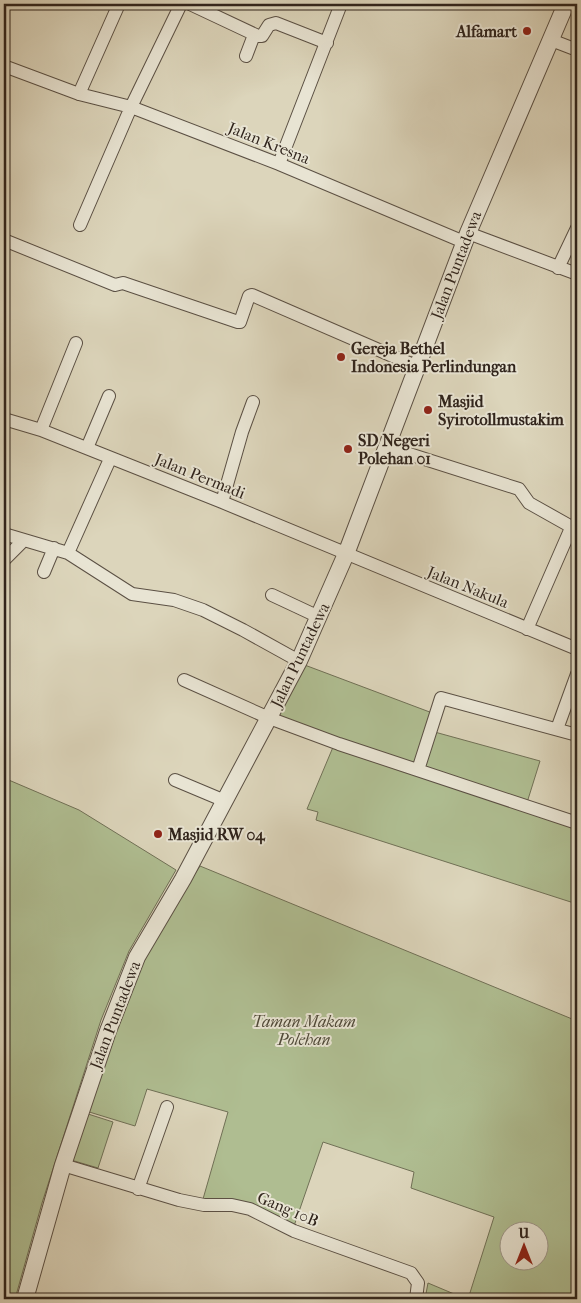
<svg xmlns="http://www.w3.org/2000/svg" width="581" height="1303" font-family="'IM FELL French Canon',serif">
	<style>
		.green { fill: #afbd91; stroke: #707056; fill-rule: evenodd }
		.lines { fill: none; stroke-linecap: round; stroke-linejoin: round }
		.minor-casing { stroke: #5b5044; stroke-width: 14 }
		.tertiary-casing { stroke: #5b5044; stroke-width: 18 }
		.minor { stroke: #e8e4d3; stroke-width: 12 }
		.tertiary { stroke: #e8e4d3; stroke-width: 16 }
		.poi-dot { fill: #8f2418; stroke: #e8e4d3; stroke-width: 2 }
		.labels { text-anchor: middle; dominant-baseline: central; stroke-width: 4; stroke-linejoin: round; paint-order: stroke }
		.poi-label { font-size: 16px; font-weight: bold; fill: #30241c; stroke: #e8e4d3; text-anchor: start }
		.street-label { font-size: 16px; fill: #30241c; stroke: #e8e4d3 }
		.park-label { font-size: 16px; font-style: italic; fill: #504a39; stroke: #e8e4d3 }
	</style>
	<rect width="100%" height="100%" fill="#dcd5bb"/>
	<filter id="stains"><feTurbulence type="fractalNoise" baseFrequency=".004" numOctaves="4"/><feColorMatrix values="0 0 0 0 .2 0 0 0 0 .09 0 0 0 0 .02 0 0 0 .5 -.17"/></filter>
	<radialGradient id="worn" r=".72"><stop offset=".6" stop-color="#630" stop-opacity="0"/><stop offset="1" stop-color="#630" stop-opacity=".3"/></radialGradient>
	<path class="green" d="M 302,664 L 435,714 L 431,731 L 540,761 L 525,809 L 577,827 L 577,904 L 316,820 L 318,812 L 307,809 L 336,740 L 276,718 Z
		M 4,778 L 79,810 L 176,870 L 129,951 L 101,1020 L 42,1203 L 15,1299 L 4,1299 Z
		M 200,866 L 577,1021 L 577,1299 L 468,1299 L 494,1217 L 411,1188 L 414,1172 L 323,1142 L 294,1226 L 203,1199 L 228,1112 L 147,1089 L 135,1126 L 86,1111 C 109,1047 131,980 165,921 C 176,902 188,884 200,866 ZM 508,1230 L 538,1230 L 538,1260 L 508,1260 Z
		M 85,1113 L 113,1122 L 98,1168 L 71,1160 Z
		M 428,1283 L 466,1299 L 425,1299 Z"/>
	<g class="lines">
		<g class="minor-casing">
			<path id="minor" d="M 190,4 L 258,36 L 262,36 L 269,25 L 276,23 L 327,43
				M 551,40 L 577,50
				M 246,56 L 254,35
				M 4,66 L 79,94 L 131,107 L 279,164 L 464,242
				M 79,94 L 119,4
				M 279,164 L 341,4
				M 80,225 L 131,107 L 181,4
				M 468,233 L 577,274
				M 4,240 L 115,285 L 123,283 L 238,322 L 240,322 L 249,296 L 252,295 L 418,367
				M 558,268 L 577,228
				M 4,419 L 41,430 L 222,502 L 577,649
				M 41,430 L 76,343
				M 387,447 L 519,489 L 529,503 L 577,530
				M 87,448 L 109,396
				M 222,502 L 242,432 L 253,402
				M 4,534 L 68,553 L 132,594 L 174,600 L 203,610 L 243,630 L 299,661
				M 68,553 L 110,459
				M 4,560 L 23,541
				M 44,572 L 54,548
				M 272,595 L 319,617
				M 527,629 L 571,528
				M 184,680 L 269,718 L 339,744 L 577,823
				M 557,729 L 577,674
				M 418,770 L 441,698 L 577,735
				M 175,780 L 225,801
				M 63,1165 L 179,1200 L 204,1205 L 232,1205 L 250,1209 L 294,1231 L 411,1273 L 418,1283 L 416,1299
				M 138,1189 L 167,1107"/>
		</g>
		<g class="tertiary-casing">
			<path id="tertiary" d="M 25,1299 L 63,1165 L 108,1031 L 137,957 L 183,879 L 299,661 L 346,554 L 468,233 L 566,4"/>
		</g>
		<use href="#minor" class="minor"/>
		<use href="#tertiary" class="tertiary"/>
	</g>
	<g class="poi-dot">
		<circle cx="527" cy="31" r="5"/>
		<circle cx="341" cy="357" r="5"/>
		<circle cx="428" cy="410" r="5"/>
		<circle cx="348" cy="449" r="5"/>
		<circle cx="158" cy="834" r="5"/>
	</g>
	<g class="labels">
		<g class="poi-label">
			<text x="517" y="31" text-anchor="end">Alfamart</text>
			<text x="351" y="348">Gereja Bethel<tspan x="351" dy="18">Indonesia Perlindungan</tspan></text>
			<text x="438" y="401">Masjid<tspan x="438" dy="18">Syirotollmustakim</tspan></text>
			<text x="358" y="440">SD Negeri<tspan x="358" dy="18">Polehan 01</tspan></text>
			<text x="168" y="834">Masjid RW 04</text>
		</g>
		<g class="street-label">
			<text transform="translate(269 143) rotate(22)">Jalan Kresna</text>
			<text transform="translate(456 265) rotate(-69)">Jalan Puntadewa</text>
			<text transform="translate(200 476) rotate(22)">Jalan Permadi</text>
			<text transform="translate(468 587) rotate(22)">Jalan Nakula</text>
			<text transform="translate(300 655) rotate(-64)">Jalan Puntadewa</text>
			<text transform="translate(115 1015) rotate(-69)">Jalan Puntadewa</text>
			<text transform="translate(288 1209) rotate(23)">Gang 10B</text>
		</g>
		<g class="park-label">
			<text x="304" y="1021">Taman Makam<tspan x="304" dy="18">Polehan</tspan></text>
		</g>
	</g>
	<rect width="581" height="1303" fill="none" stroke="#dcd5bb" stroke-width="20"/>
	<rect x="5" y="5" width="571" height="1293" fill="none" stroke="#30241c" stroke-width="2.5"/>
	<rect x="10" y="10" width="561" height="1283" fill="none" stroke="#30241c"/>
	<g transform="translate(524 1246)"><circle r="24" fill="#e8e4d3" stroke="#9e978a"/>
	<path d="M0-4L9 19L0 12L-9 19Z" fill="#8f2418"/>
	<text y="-8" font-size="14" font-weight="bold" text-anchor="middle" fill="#30241c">U</text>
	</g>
	<rect width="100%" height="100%" filter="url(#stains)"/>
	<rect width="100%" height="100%" fill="url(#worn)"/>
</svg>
